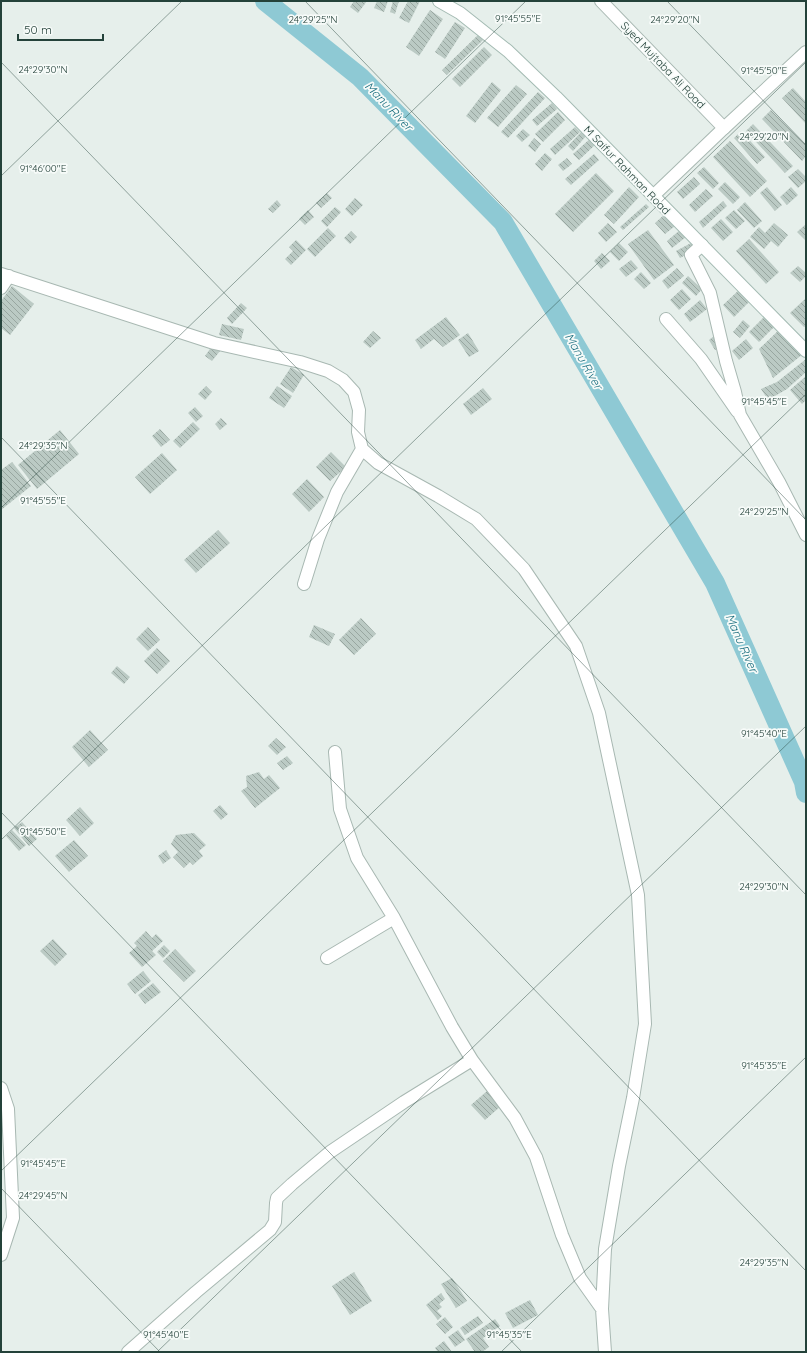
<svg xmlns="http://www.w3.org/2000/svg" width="807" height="1353" font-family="Quicksand,sans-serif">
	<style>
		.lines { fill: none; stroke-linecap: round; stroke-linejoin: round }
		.river { stroke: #8ec9d4; stroke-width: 20 }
		.building { fill: url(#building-back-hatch) }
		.minor-casing { stroke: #a8b8b2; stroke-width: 14 }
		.tertiary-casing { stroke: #a8b8b2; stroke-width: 14 }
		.secondary-casing { stroke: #a4bbb3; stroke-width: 14 }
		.minor { stroke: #fff; stroke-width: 12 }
		.tertiary { stroke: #fff; stroke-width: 12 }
		.secondary { stroke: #fff; stroke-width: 12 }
		.ticks { fill: none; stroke: #24423a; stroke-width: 1; stroke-opacity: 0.45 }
		.labels { text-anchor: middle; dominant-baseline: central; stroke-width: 3.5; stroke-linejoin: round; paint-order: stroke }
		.street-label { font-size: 11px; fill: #24423a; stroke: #f7fbf9 }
		.water-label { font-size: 12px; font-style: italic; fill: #1c6f80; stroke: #f7fbf9 }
		.ticks-label { font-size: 10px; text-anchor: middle; fill: #24423a; stroke: #f7fbf9; stroke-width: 3.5; stroke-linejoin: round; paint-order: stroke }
	</style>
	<defs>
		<pattern id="building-back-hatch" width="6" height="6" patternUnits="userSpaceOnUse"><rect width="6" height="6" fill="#bbcac4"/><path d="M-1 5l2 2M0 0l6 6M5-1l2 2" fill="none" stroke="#98a6a0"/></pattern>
	</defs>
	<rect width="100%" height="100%" fill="#e6efeb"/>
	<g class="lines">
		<path class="river" d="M 265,1 L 360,77 L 503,222 L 715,583 L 804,782 L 806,793"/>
	</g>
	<path class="building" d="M 354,1 L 367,1 L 358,13 L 350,7 Z
		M 377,1 L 388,1 L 384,12 L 374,8 Z
		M 393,1 L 399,1 L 395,14 L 390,12 Z
		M 408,1 L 420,1 L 409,23 L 399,18 Z
		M 430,10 L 443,19 L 419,56 L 406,47 Z
		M 455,22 L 465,28 L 445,59 L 435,52 Z
		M 478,35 L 483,40 L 447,75 L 442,70 Z
		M 484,47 L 492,55 L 460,87 L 452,79 Z
		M 492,82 L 501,90 L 475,123 L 466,116 Z
		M 516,85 L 527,94 L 498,127 L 487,118 Z
		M 793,88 L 806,102 L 806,124 L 782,98 Z
		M 538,92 L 545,98 L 508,138 L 501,132 Z
		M 552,103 L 557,109 L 537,126 L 532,120 Z
		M 771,110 L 806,145 L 806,156 L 802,161 L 762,119 Z
		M 558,112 L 565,120 L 543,142 L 535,134 Z
		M 753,124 L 793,166 L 785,173 L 746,131 Z
		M 575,127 L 580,132 L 555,155 L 550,149 Z
		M 523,129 L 530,135 L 522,142 L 516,136 Z
		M 582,131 L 587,135 L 573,151 L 568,146 Z
		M 741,131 L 765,157 L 757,164 L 734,138 Z
		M 534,138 L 541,144 L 535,152 L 528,146 Z
		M 591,138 L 596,144 L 579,160 L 573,154 Z
		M 730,141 L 767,181 L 750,197 L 713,157 Z
		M 545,153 L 552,159 L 542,171 L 535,164 Z
		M 594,154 L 599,160 L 571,185 L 565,179 Z
		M 567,158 L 572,164 L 563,171 L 558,165 Z
		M 704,167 L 719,183 L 713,189 L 697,173 Z
		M 798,169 L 806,177 L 806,181 L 798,188 L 788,177 Z
		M 596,173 L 614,191 L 573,232 L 555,214 Z
		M 694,177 L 700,184 L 683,199 L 677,192 Z
		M 725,182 L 740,197 L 733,204 L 718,189 Z
		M 629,187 L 639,197 L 614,224 L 604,215 Z
		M 767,187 L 782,205 L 775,211 L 760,193 Z
		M 791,187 L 798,195 L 787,205 L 780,197 Z
		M 706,189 L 713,196 L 695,212 L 689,205 Z
		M 327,193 L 332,198 L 321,208 L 316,203 Z
		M 355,198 L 363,205 L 352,216 L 345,209 Z
		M 277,200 L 281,205 L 273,213 L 268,209 Z
		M 723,201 L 727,206 L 703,228 L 699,222 Z
		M 745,202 L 762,221 L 754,228 L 737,210 Z
		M 646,204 L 649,207 L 623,230 L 620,227 Z
		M 335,207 L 341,212 L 327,227 L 321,221 Z
		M 308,210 L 314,217 L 305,225 L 299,219 Z
		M 734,210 L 745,221 L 736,229 L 725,218 Z
		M 665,214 L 675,226 L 665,234 L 655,223 Z
		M 721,219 L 733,232 L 723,241 L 711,228 Z
		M 608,223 L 617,232 L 606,242 L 598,233 Z
		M 774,223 L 788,235 L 778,247 L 771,241 L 764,249 L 750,237 L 759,227 L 765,233 Z
		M 806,224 L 806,241 L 797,232 Z
		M 328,228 L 336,236 L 315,257 L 307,249 Z
		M 648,230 L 674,265 L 654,280 L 628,244 Z
		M 680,230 L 686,237 L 672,248 L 667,241 Z
		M 351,231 L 357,237 L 350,244 L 344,238 Z
		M 749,239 L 779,272 L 766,284 L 736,251 Z
		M 296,240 L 306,250 L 291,265 L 285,259 L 293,251 L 289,247 Z
		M 619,243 L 628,252 L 619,261 L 610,252 Z
		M 691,243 L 695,250 L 680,258 L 676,251 Z
		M 602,253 L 610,261 L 601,269 L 594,261 Z
		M 631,260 L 638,268 L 626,277 L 619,269 Z
		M 798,266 L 806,273 L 806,276 L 800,282 L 790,273 Z
		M 677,268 L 684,276 L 668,289 L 662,281 Z
		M 641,272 L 651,283 L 644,289 L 634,279 Z
		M 688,276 L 702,289 L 696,296 L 682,283 Z
		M 12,286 L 34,304 L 10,335 L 1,328 L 1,301 Z
		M 682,289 L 691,299 L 679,310 L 670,300 Z
		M 739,290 L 750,301 L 734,317 L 723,305 Z
		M 805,299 L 806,300 L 806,326 L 804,327 L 790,313 Z
		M 700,300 L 707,309 L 690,322 L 684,314 Z
		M 241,303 L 247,308 L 232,324 L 227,318 Z
		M 766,315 L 776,325 L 759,342 L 749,332 Z
		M 446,317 L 460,335 L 443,347 L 434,339 L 421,349 L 415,340 Z
		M 743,320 L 750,326 L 740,338 L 733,332 Z
		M 222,324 L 244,329 L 241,340 L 219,335 Z
		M 780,329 L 803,354 L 773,378 L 759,349 Z
		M 373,331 L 381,338 L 370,348 L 363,342 Z
		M 468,333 L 479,351 L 469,357 L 458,340 Z
		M 714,336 L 721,346 L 715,350 L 709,340 Z
		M 746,339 L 753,348 L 739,360 L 732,351 Z
		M 212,346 L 220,351 L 212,361 L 205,356 Z
		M 806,359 L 806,372 L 787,389 L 768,400 L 761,389 L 777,382 Z
		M 291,367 L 304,375 L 293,393 L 280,384 Z
		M 806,376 L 806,400 L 802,404 L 790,390 Z
		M 206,386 L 212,392 L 205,400 L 198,394 Z
		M 277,386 L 292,396 L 284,408 L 269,398 Z
		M 483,388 L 492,399 L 471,415 L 463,404 Z
		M 195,407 L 203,416 L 196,422 L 188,413 Z
		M 221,418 L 227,424 L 220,430 L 215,424 Z
		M 193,422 L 200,429 L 180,448 L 173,441 Z
		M 160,429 L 170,440 L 161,447 L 152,436 Z
		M 60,430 L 79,454 L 37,489 L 18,465 Z
		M 331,452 L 346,467 L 330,481 L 316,467 Z
		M 162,453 L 177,470 L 150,494 L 135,477 Z
		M 12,462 L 31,486 L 1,510 L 1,470 Z
		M 307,479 L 324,497 L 309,512 L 292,494 Z
		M 218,530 L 230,543 L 196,573 L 184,560 Z
		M 361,618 L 376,634 L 354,655 L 339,640 Z
		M 314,625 L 335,634 L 329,646 L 309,637 Z
		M 148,627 L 160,640 L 148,651 L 136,639 Z
		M 157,648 L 170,661 L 157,674 L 144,661 Z
		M 117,666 L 130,677 L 124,684 L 111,673 Z
		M 90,730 L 108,750 L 89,767 L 72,747 Z
		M 276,738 L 286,747 L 277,755 L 268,746 Z
		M 287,756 L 293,763 L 283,770 L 277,763 Z
		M 259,772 L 264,779 L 269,775 L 280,788 L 255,808 L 241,791 L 247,787 L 246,776 Z
		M 220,805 L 228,814 L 221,820 L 213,811 Z
		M 80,807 L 94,823 L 80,836 L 66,820 Z
		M 22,822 L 37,839 L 29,846 L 14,828 Z
		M 12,830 L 26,845 L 19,851 L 6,836 Z
		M 194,833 L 206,845 L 199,851 L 203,856 L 193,865 L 190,862 L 184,868 L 173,857 L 178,852 L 171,844 L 176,835 Z
		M 74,840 L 88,856 L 69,872 L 55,856 Z
		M 166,850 L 171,858 L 163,864 L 158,856 Z
		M 146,931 L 152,938 L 156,934 L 163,941 L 152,951 L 156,955 L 142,967 L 129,953 L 137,946 L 134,943 Z
		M 53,939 L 67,954 L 55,966 L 40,951 Z
		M 164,945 L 170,951 L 163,958 L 157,952 Z
		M 175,949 L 196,971 L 184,982 L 163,961 Z
		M 143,971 L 151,981 L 135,994 L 127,984 Z
		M 153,983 L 161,992 L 145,1004 L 138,995 Z
		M 487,1091 L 501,1106 L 485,1120 L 471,1105 Z
		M 354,1272 L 372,1301 L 350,1315 L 332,1286 Z
		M 452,1278 L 467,1301 L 456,1308 L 441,1284 Z
		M 441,1293 L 445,1299 L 439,1304 L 442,1307 L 437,1311 L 442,1316 L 438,1320 L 426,1305 Z
		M 530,1300 L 538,1315 L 513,1328 L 505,1313 Z
		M 478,1316 L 483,1323 L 465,1335 L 460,1328 Z
		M 445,1317 L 453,1327 L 445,1334 L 436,1324 Z
		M 495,1319 L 500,1326 L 483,1338 L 489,1347 L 482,1352 L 475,1352 L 466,1339 Z
		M 458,1330 L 465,1340 L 455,1347 L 448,1337 Z
		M 444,1341 L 452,1352 L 438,1352 L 435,1348 Z"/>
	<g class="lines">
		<g class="minor-casing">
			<path id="minor" d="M 724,128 L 806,52
				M 702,245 L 691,255 L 710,293 L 726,361 L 735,392 L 740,415 L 779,482 L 806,535
				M 1,274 L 214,343 L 300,362 L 328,371 L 343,380 L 354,392 L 359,410 L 358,432 L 362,449 L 378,463 L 438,496 L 476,519 L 524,569 L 576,646 L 599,713 L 638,895 L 645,1024 L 633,1098 L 619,1166 L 605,1249 L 602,1309 L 605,1352
				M 1,288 L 9,276
				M 666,319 L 701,359 L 737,411
				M 304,584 L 318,539 L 337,492 L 362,449
				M 335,752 L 340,809 L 357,858 L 394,918 L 452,1027 L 472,1060 L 515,1118 L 536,1157 L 562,1235 L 580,1278 L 602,1309
				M 327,958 L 394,918
				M 1,1088 L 8,1109 L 13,1218 L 1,1255
				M 128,1352 L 196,1292 L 270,1230 L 275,1222 L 276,1203 L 277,1198 L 292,1184 L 330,1152 L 404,1102 L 472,1060"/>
		</g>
		<g class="tertiary-casing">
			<path id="tertiary" d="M 601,1 L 724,128 L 653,196"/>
		</g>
		<g class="secondary-casing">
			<path id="secondary" d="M 439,1 L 460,13 L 508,51 L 556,97 L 806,351"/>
		</g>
		<use href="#minor" class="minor"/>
		<use href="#tertiary" class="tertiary"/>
		<use href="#secondary" class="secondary"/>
	</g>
	<path class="ticks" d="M 305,1 L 806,520M 667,1 L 806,145M 1,62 L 806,895M 1,176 L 182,1M 1,437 L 806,1271M 1,508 L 526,1M 1,812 L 522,1352M 1,840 L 806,62M 1,1171 L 806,394M 1,1188 L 160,1352M 157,1352 L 806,726M 501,1352 L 806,1057"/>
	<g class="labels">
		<g class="street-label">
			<text transform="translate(663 65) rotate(46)">Syed Mujtaba Ali Road</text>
			<text transform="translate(627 170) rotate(46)">M Saifur Rahman Road</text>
		</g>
		<g class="water-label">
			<text transform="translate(389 106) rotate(46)">Manu River</text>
			<text transform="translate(584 361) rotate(60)">Manu River</text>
			<text transform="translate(742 643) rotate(66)">Manu River</text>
		</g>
	</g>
	<g class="ticks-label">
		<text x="518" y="22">91°45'55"E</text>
		<text x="313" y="23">24°29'25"N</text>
		<text x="675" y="23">24°29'20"N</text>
		<text x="43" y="73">24°29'30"N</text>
		<text x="764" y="74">91°45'50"E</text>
		<text x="764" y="140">24°29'20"N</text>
		<text x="43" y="172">91°46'00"E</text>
		<text x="764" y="405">91°45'45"E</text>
		<text x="43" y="449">24°29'35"N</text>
		<text x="43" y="504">91°45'55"E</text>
		<text x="764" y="515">24°29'25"N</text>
		<text x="764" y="737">91°45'40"E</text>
		<text x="43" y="835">91°45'50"E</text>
		<text x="764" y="890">24°29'30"N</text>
		<text x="764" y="1069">91°45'35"E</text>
		<text x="43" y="1167">91°45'45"E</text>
		<text x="43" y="1199">24°29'45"N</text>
		<text x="764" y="1266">24°29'35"N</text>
		<text x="166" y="1338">91°45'40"E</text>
		<text x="509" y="1338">91°45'35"E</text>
	</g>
	<rect width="807" height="1353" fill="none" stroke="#24423a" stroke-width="4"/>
	<path d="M18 34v6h85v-6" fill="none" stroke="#24423a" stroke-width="2"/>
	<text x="24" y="34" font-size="12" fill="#24423a" stroke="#f7fbf9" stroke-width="3" paint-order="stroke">50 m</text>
</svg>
